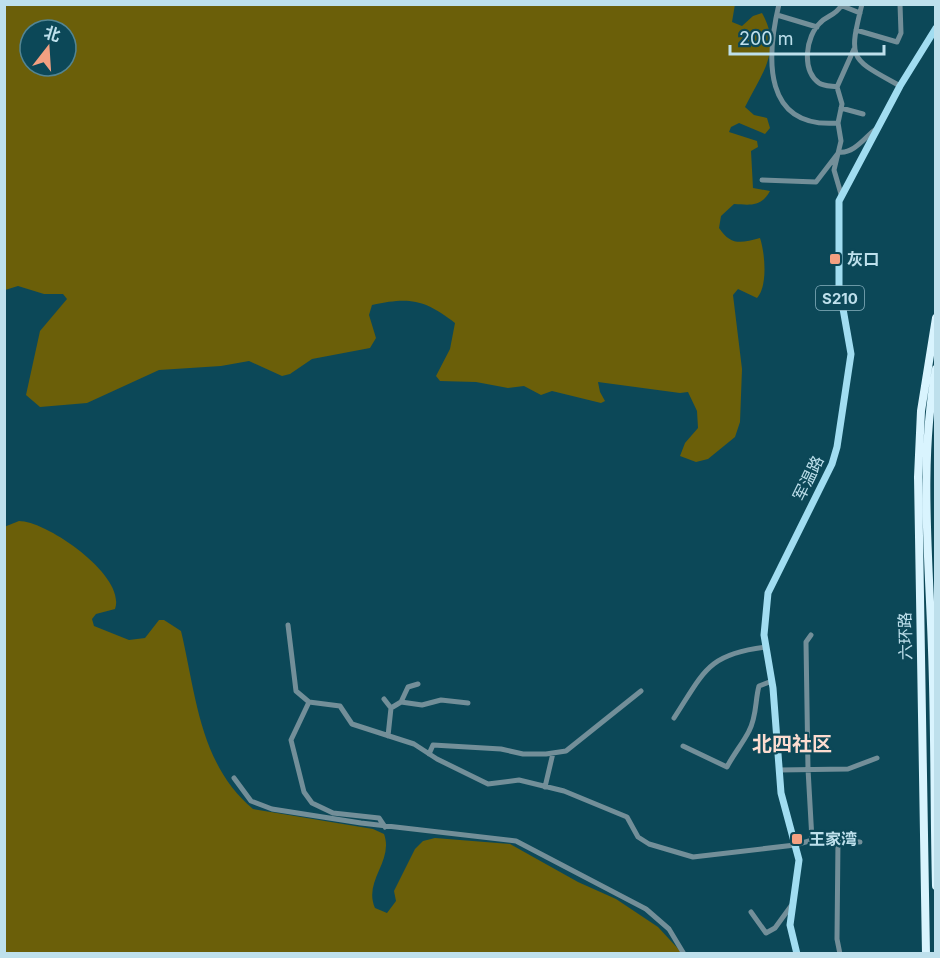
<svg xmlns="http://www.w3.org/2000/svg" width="940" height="958" font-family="Inter,'Noto Sans SC',sans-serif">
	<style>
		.green { fill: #6b5f09; fill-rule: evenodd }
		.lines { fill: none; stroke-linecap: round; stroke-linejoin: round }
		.minor { stroke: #738f99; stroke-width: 5 }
		.major { stroke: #a1ddf1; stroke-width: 7 }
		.highway { stroke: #d9f4fe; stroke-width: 8 }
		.poi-dot { fill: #f3a081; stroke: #0c4858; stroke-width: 2 }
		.labels { text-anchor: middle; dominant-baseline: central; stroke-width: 4.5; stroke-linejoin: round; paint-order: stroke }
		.shield { fill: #0c4858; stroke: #89b2c0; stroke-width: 1.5 }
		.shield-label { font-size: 15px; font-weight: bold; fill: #bee0ec }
		.poi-label { font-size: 16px; font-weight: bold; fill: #bee0ec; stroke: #0c4858; text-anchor: start }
		.street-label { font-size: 16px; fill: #bee0ec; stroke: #0c4858 }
		.quarter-label { font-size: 20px; font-weight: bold; fill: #fddcd0; stroke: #0c4858 }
	</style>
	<rect width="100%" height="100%" fill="#0c4858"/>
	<path class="green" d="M 735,4 L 732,22 L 742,26 L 753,16 L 762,13 C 783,50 761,75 745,107 L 754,115 L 767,118 L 770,128 L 765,134 L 739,123 L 731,127 L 729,132 L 757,141 L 758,147 L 751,151 L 753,188 L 770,191 C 761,207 751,205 734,204 L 721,216 L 719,228 C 731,246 741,243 760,238 C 765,253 768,286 757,298 L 738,289 L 733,295 L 742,369 L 740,422 L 735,437 L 708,459 L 696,462 L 680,456 L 685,443 L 698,428 L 697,411 L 688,392 L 680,393 L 598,382 L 600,392 L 605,401 L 601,403 L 552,391 L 541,395 L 524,386 L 508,388 L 476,382 L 440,381 L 436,376 L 450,349 L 455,323 C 424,299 409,297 372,305 L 369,315 L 376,338 L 370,348 L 312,359 L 290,374 L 282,376 L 249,361 L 221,366 L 159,370 L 87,403 L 40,407 L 26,395 L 40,331 L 67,299 L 63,294 L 44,294 L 18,286 L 5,290 L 4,5 ZM 30,30 L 66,30 L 66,66 L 30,66 Z
		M 19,521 C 47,521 127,576 115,609 L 96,614 L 92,619 L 94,626 L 129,640 L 145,638 L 159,620 L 164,620 L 181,631 C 196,693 199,764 253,809 L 373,829 L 384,834 C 394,861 363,881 375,908 L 387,913 L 396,901 L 394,891 L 415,849 L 423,841 L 435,838 L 510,844 L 578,882 L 616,899 L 658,927 L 682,953 L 5,953 L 4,527 Z"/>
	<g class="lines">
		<path class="minor" d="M 779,4 C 766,59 763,129 838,123
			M 862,4 C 848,61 850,58 900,86
			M 840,5 L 860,13
			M 777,15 L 817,27
			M 856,30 L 897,42 L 901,33 L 900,4
			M 837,87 C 831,86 823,86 819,83 C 801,70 806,36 820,23 C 827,15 835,16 841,6
			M 841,108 L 863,114
			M 762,180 L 816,182 L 839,152 C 854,154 865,137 876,129
			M 841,194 L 834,170 L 841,141 L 838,123 L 842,104 L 837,87 L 854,49
			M 288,625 L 296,691 L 309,702 L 340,706 L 352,724 L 414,744 L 437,759 L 488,784 L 519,780 L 564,791 L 627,817 L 638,837 L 649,844 L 693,857 L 795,845 L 816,839 L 860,842
			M 811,635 L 806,642 L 808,769 L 812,840
			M 384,699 L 391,708
			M 309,702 L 291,740 L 304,792 L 312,803 L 333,813 L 379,818 L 385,827
			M 401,702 L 422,705 L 441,700 L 468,703
			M 674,718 C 704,672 707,654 766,647
			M 388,736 L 391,708 L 401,702 L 408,687 L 418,684
			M 683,746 L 727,767 C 733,755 743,743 749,731 C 757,716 755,700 759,686 L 772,681
			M 429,754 L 433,745 L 501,749 L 523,754 L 546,754 L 566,751 L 641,691
			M 779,770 L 848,769 L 877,758
			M 234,778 L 251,801 L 272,809 L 361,823 L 516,841 L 646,909 L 669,929 L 684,954
			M 545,787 L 553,753
			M 838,840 L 837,939 L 840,954
			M 751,912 L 766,933 L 775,928 L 791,906"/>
		<path class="major" d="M 797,954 L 790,925 L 799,860 L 781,793 L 773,688 L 764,635 L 768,593 L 832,464 L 837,447 L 851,354 L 839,286 L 839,201 L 900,86 L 936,28"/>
		<path class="highway" d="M 936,369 C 919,461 929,557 932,650 C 935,729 934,808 936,886
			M 926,954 L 918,477 L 921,411 L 936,318"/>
	</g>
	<g class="poi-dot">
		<rect x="829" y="253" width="12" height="12" rx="3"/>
		<rect x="791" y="833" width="12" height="12" rx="3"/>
	</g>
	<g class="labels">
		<rect class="shield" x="816" y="286" width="48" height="24" rx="4.5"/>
		<g class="shield-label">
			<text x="840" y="298">S210</text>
		</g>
		<g class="poi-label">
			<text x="847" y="259">灰口</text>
			<text x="809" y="839">王家湾</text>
		</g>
		<g class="street-label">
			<text transform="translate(808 478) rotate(-64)">军温路</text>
			<text transform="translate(905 636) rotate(-91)">六环路</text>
		</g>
		<g class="quarter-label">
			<text x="792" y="744">北四社区</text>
		</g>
	</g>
	<rect width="940" height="958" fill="none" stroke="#bee0ec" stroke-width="12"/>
	<g transform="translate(48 48) rotate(17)"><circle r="28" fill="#0c4858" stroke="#538593" stroke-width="1.5"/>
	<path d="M0-4.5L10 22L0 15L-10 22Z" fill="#f3a081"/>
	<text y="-9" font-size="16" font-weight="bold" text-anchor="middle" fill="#bee0ec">北</text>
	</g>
	<path d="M730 45v9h154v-9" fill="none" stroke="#bee0ec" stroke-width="3"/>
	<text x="739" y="45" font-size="18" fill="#bee0ec" stroke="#0c4858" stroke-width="4.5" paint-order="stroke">200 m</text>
</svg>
